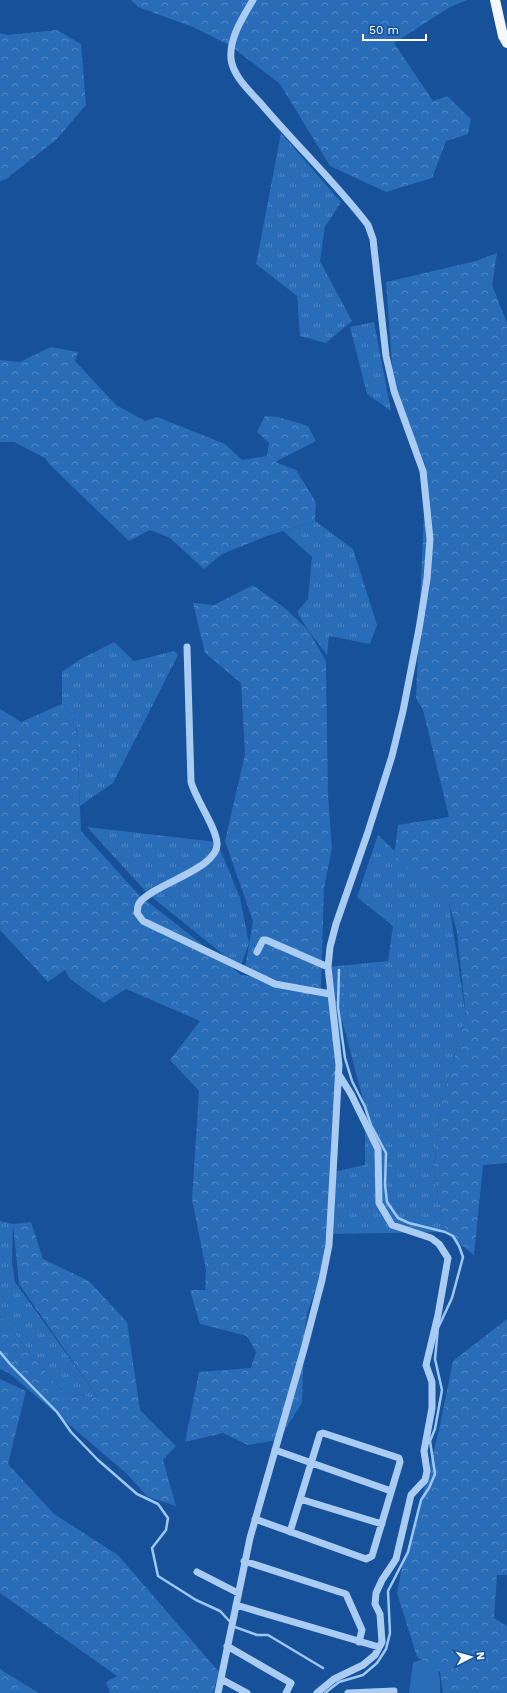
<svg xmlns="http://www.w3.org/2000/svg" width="507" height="1693" font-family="'Work Sans',sans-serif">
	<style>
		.grass { fill: url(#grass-tufts) }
		.forest { fill: url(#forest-crowns) }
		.park { fill: #296cb7 }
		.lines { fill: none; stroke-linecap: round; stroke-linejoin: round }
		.stream { stroke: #9dc7f5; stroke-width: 2.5 }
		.minor { stroke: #aaccf2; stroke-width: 7 }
		.major { stroke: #f5f9ff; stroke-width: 10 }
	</style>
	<defs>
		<pattern id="grass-tufts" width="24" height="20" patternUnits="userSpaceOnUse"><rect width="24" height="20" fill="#296cb7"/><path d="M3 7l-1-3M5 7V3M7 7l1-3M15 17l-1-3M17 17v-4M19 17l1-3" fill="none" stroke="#5489c5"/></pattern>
		<pattern id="forest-crowns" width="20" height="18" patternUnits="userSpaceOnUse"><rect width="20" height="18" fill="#296cb7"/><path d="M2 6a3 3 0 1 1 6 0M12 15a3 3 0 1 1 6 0" fill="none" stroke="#5489c5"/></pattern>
	</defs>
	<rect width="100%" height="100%" fill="#165199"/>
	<path class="grass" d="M 281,133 L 341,202 L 325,227 L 320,261 L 352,321 L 326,343 L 300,336 L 297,296 L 256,264 Z
		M 374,322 L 391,411 L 367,394 L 350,327 Z
		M 315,521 L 353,549 L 377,625 L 370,644 L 329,636 L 327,655 L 308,630 L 297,612 L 308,599 L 312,557 L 283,531 Z
		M 114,642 L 134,661 L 174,651 L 178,655 L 113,783 L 80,806 L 76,720 L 62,704 L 62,672 L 79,660 Z
		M 87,827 L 217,842 L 240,898 L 249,943 L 240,968 L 148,894 Z
		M 378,835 L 449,903 L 466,1017 L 439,1111 L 434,1174 L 445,1232 L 330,1234 L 333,1172 L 365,1165 L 365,1107 L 328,967 L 388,961 L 393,926 L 357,897 Z
		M 0,1221 L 13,1224 L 12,1262 L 15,1282 L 99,1399 L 62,1391 L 0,1316 Z"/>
	<path class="forest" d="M 131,0 L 467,0 L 450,7 L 394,43 L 433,101 L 447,96 L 471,119 L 468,134 L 446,141 L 432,178 L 386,192 L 330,166 L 280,84 L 231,46 L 193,27 L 138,7 Z
		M 57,30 L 81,44 L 86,105 L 56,140 L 6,179 L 0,181 L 0,33 L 7,35 Z
		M 497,253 L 492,285 L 507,323 L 507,1163 L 483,1165 L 474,1255 L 445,1232 L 434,1174 L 439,1111 L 466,1017 L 457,932 L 449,903 L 394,857 L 398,825 L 449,817 L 423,710 L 416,698 L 426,466 L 394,391 L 386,282 L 476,261 Z
		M 51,347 L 78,352 L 75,361 L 116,405 L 145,421 L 157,417 L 225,444 L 242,460 L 267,456 L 269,443 L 257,432 L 265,416 L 278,417 L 308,426 L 316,441 L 275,462 L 296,470 L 316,502 L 315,521 L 267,536 L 222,554 L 204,569 L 170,538 L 150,530 L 129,541 L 49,464 L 45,458 L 14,442 L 0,442 L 0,360 L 20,362 Z
		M 253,585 L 286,609 L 308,630 L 326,661 L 328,796 L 332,848 L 324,888 L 321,988 L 344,992 L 326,1259 L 307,1314 L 304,1338 L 302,1403 L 278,1440 L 248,1445 L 223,1433 L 185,1442 L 199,1372 L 251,1368 L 256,1352 L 247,1336 L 200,1324 L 190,1290 L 205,1290 L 206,1270 L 192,1199 L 199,1091 L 170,1060 L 200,1021 L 126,989 L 104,1003 L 70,979 L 65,970 L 48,982 L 0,930 L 0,709 L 21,722 L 62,704 L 76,720 L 81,831 L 138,894 L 241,975 L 273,980 L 245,968 L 253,921 L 225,841 L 245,754 L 241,683 L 205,653 L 193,603 L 214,605 Z
		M 31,1222 L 43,1259 L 89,1281 L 127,1322 L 140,1410 L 176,1446 L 163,1460 L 176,1506 L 148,1497 L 127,1474 L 9,1373 L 0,1369 L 0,1316 L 62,1391 L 99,1399 L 19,1284 L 13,1224 Z
		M 507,1319 L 507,1575 L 497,1575 L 494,1618 L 507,1626 L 507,1693 L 443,1693 L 440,1672 L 417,1657 L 397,1593 L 403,1562 L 408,1552 L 439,1430 L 453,1361 Z
		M 0,1379 L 26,1391 L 8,1464 L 54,1514 L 118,1555 L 219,1672 L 213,1693 L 110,1693 L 106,1682 L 117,1676 L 0,1593 Z
		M 0,1669 L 3,1671 L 39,1693 L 0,1693 Z"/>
	<path class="park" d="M 421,1660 L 437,1667 L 440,1680 L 440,1693 L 409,1693 L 413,1662 Z"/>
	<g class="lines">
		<path class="stream" d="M 0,1352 L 10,1364 L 57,1412 L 71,1432 L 98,1460 L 137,1494 L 158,1504 L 168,1518 L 166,1530 L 152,1548 L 158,1576 L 196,1600 L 220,1611 L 235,1627 L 257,1635 L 268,1635 L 323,1668
			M 325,1693 L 339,1682 L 363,1675 L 377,1663 L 386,1649 L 390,1633 L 388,1591 L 408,1552 L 421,1500 L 429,1488 L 435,1474 L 430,1441 L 435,1429 L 442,1390 L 435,1359 L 438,1328 L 452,1298 L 463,1257 L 459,1246 L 453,1236 L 445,1232 L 409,1223 L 398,1218 L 387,1202 L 385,1185 L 386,1153 L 371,1125 L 365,1107 L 352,1081 L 345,1058 L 338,1007 L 339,970"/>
		<path class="minor" d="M 187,647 L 191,782 C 196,800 216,827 217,843 C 220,868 154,884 140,902 C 137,905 138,909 137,913 L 143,921 L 275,984 L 330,994
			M 257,952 L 263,940 L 266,940 L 328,967
			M 275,1450 L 391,1491
			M 300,1499 L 382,1524
			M 255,1519 L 366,1559 L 372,1556 L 400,1462 L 399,1458 L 323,1433 L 320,1434 L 290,1532
			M 244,1561 L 346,1594 L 362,1630 L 359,1642
			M 197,1572 L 238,1593
			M 236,1605 L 379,1647
			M 227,1646 L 291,1683 L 286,1693
			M 221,1679 L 247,1693
			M 218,1693 L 250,1538 L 304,1349 L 322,1280 L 329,1245 L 339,1065 L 328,967 L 330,947 L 336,924 L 368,832 L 392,756 L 403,711 L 419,629 L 427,579 L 430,539 L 423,471 L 394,391 L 386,356 L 373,239 L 368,225 C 336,183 297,146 263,106 C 252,93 233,77 231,59 C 229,38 243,17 253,0
			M 317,1693 L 334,1679 L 363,1665 L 375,1655 L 382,1642 L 380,1614 L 375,1604 L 376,1593 L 382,1580 L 396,1559 L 411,1495 L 425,1480 L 427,1471 L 424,1451 L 432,1408 L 432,1382 L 426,1365 L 438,1315 L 448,1258 L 439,1244 L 431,1238 L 392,1225 L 379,1203 L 378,1149 L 351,1094 L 338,1073
			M 348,1693 L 394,1691"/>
		<path class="major" d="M 495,0 L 503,36 L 507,43"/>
	</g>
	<g transform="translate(471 1657) rotate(84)" stroke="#165199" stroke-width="3" paint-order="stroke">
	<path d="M0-3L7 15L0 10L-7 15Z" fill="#ffffff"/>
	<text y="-6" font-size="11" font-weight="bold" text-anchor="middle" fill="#ffffff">N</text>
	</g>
	<path d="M363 34v6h63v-6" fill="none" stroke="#ffffff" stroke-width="2"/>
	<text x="369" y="34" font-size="12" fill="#ffffff" stroke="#165199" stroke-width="3" paint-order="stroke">50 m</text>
</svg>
